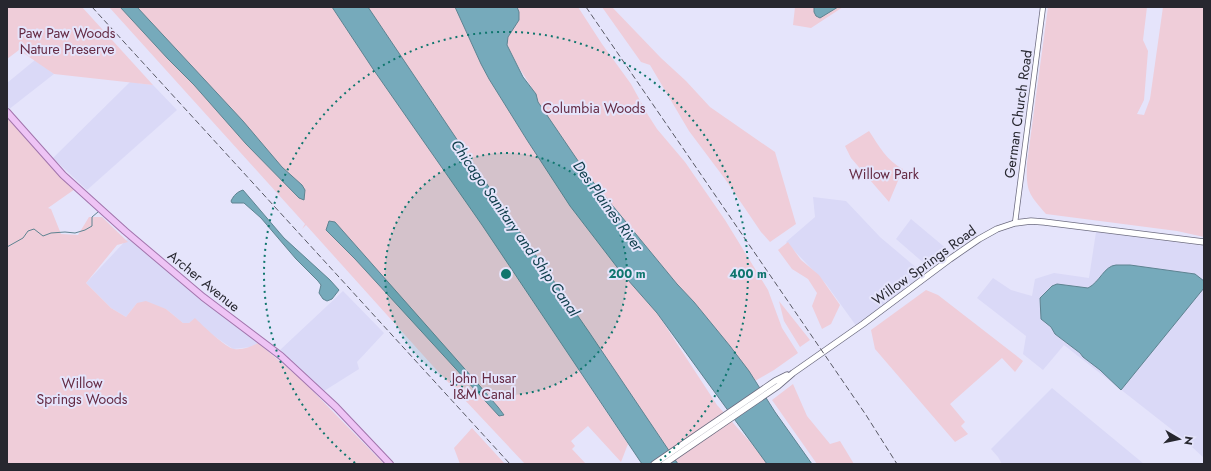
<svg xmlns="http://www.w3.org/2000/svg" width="1211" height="471" font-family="Jost,sans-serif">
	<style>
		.built { fill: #dad9f7 }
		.green { fill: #efcdd9 }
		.water { fill: #76aabb; stroke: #5e8391 }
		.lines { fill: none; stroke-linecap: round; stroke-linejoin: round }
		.stream { stroke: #5e8391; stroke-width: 1 }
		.tertiary-casing { stroke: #6d6c80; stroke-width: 6 }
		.secondary-casing { stroke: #6d6c80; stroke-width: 7 }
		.primary-casing { stroke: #a174ac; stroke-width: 8 }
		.tertiary { stroke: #fff; stroke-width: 4.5 }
		.secondary { stroke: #fff; stroke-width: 5.5 }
		.primary { stroke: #eec4f5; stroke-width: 6 }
		.rail { stroke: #585864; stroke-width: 1; stroke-dasharray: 6 3; stroke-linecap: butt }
		.ring { fill: none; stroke: #0f766e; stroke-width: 2; stroke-dasharray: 2 4 }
		.labels { text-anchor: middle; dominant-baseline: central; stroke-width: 4; stroke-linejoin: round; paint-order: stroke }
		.park-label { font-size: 14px; fill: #642a43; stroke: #e5e4fb }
		.street-label { font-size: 14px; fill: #27272f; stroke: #e5e4fb }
		.water-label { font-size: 15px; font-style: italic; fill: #0d3d4a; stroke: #e5e4fb }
		.centre { fill: #0f766e; stroke: #e5e4fb; stroke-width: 2 }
		.ring-label { font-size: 12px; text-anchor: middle; font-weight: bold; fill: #0f766e; stroke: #e5e4fb; stroke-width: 4; stroke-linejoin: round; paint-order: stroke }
	</style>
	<rect width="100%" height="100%" fill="#e5e4fb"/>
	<path class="built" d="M 35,60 L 54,74 L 8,110 L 7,83 Z
		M 130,82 L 153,85 L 177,110 L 87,190 L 53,158 Z
		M 813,197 L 846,201 L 880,237 L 925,275 L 857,327 L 826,284 L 786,242 L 815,217 Z
		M 911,219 L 948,250 L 926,265 L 896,239 Z
		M 1096,232 L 1204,246 L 1204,458 L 1180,436 L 1064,345 L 1043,370 L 1023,354 L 1026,336 L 977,298 L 993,278 L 1011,290 L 1032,296 L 1035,279 L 1054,273 L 1089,278 Z
		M 129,237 L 180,280 L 258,343 L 251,347 L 233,349 L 192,321 L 189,323 L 183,323 L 166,309 L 137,303 L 126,317 L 111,308 L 86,283 Z
		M 343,291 L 384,333 L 357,362 L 359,369 L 324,391 L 280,350 Z
		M 1052,388 L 1144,464 L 1002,464 L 998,457 L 991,449 Z"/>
	<path class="green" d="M 7,7 L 82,7 L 153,85 L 54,74 L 19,50 L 7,59 Z
		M 109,7 L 332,7 L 373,69 L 482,225 L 628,444 L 621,462 L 588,426 L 571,441 L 575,446 L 572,449 L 586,464 L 525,464 L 432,365 L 306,225 L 302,229 L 305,224 Z
		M 368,7 L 455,7 L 481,64 L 489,79 L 527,140 L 570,206 L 620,271 L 657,313 L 717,405 L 751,443 L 767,464 L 678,464 L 589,332 L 499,202 Z
		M 517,7 L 578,7 L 602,44 L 631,84 L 648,115 L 657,129 L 685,162 L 725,220 L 768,290 L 782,328 L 798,353 L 774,370 L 755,381 L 730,346 L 694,302 L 677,284 L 589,177 L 538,102 C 534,85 505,54 507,38 C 509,29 515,20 519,12 Z
		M 602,7 L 612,7 L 661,58 L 686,81 L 710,107 L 775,152 L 796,224 L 770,242 L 761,232 L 725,179 L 689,131 L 650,65 L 641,62 Z
		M 795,7 L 843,7 L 811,28 L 793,25 Z
		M 1048,7 L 1147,7 L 1143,40 L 1148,51 L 1144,100 L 1137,114 L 1144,115 L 1150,99 L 1163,7 L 1204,7 L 1204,237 L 1177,231 L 1046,214 C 1028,193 1026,191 1027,163 Z
		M 7,113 L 75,189 L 48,208 L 51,209 L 61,234 L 78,235 L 89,217 L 102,217 L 128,242 L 117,245 L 86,283 L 111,308 L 126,317 L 137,303 L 146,301 L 166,309 L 183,323 L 189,323 L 195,318 C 202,325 226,348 234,349 C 243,350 251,347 258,343 L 302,380 L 384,464 L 7,464 Z
		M 869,131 C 879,146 887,161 903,169 L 889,202 L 851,158 L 845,146 Z
		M 788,242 L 801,260 L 819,275 L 840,305 L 831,324 L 822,329 L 812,306 L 817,293 L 808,279 L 792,269 L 778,250 Z
		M 926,290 L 938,295 L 1023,361 L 1015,372 L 1002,358 L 950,404 L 965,422 L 961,426 L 968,434 L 955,442 L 875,349 L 871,330 Z
		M 779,301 L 810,340 L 800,347 L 784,321 Z
		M 793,384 L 807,416 L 830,444 L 840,441 L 854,464 L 817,464 L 772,400 Z
		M 472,428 L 505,464 L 460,464 L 454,448 Z"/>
	<path class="water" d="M 120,7 L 137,7 L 243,121 L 282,167 L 302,185 L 305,190 L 304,200 L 299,198 L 246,144 L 194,85 L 168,59 Z
		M 332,7 L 368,7 L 499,202 L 589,332 L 678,464 L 642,464 L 482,225 L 373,69 Z
		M 455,7 L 517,7 L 519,12 L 519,20 L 508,37 L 507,45 L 523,77 L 536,94 L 538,102 L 589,177 L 677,284 L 694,302 L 730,346 L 749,371 L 775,412 L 812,464 L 767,464 L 657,313 L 620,271 L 570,206 L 527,140 L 489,79 L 481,64 Z
		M 814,7 L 838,7 L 820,18 L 816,16 L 814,12 Z
		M 243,190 L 284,238 L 330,280 L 339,290 L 332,299 L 327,301 L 323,299 L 319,293 L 321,285 L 318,281 L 296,259 L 261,218 L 244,203 L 232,203 L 231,201 C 234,195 237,192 243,190 Z
		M 329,221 L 335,222 L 479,385 L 498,407 L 504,415 L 499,416 L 355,259 L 326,230 Z
		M 1116,265 L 1130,265 L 1195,274 L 1204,281 L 1204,288 L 1121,390 L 1100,370 L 1083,357 L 1080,353 L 1055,334 L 1051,327 L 1041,319 L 1040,298 L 1052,286 L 1057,284 L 1088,288 C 1100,282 1104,266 1116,265 Z"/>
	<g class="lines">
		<path class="stream" d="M 7,247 L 23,238 L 28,231 L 34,229 L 43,236 L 51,233 L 65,232 L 75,233 L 85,230 L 92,226 L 92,217 L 98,212"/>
		<g class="tertiary-casing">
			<path id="tertiary" d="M 1015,223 L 1043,7"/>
		</g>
		<g class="secondary-casing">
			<path id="secondary" d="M 654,464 L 775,381 L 787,375
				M 664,464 L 778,386 L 793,373 L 863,324 L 950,259 L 979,239 L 997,229 L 1015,223 L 1031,221 L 1044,222 L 1204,242"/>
		</g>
		<g class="primary-casing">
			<path id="primary" d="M 7,112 L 63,175 L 125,231 L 203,297 L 281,356 L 336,407 L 390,464"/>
		</g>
		<use href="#tertiary" class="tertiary"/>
		<use href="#secondary" class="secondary"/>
		<use href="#primary" class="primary"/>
		<path class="rail" d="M 92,7 L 510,464
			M 586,7 L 866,415 L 897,464
			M 938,463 L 939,464"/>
	</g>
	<circle cx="506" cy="274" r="121" fill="#0f766e" fill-opacity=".12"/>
	<g class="ring">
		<circle cx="506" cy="274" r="121"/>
		<path d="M355 463A242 242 0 1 1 657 463"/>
	</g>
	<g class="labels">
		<g class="park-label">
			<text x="67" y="33">Paw Paw Woods<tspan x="67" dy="16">Nature Preserve</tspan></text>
			<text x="594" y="108">Columbia Woods</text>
			<text x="884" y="174">Willow Park</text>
			<text x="484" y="378">John Husar<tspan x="484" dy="16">I&amp;M Canal</tspan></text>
			<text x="82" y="383">Willow<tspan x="82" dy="16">Springs Woods</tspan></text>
		</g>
		<g class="street-label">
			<text transform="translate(1018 114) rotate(-82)">German Church Road</text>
			<text transform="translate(924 265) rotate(-36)">Willow Springs Road</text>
			<text transform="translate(204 281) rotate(39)">Archer Avenue</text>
		</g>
		<g class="water-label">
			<text transform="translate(608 206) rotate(54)">Des Plaines River</text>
			<text transform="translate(515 228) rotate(55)">Chicago Sanitary and Ship Canal</text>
		</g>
	</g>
	<circle cx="506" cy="274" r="6" class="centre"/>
	<g class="ring-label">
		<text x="627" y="278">200 m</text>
		<text x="748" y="278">400 m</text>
	</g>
	<rect width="1211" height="471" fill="none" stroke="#27272f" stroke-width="16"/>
	<g transform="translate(1179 439) rotate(99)" stroke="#e5e4fb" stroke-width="3" paint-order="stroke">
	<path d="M0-3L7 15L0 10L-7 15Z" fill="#27272f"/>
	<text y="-6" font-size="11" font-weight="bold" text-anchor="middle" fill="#27272f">N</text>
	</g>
</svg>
